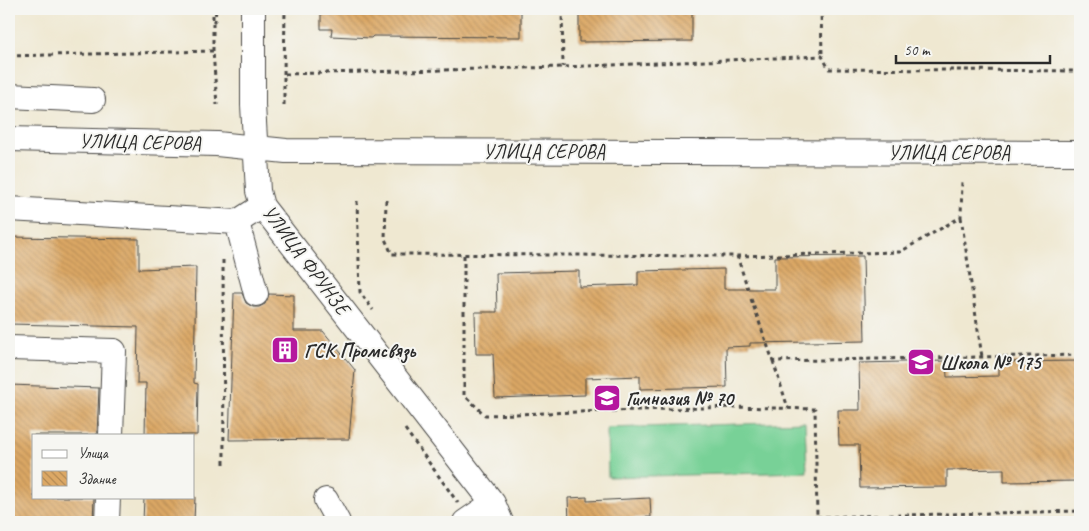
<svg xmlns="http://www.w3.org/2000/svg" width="1089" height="531" font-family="Caveat,sans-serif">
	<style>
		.grass { fill: #78d197; stroke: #527e61 }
		.building { fill: url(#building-back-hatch) }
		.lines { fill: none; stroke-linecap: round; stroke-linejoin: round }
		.minor-casing { stroke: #484744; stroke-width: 26 }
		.path { stroke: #484744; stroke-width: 3; stroke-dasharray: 4 4; stroke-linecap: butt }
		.minor { stroke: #fff; stroke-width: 24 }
		.labels { text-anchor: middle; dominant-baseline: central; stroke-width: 4; stroke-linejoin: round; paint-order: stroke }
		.street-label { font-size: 20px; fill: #2b2b2b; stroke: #f6f6f2 }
		.poi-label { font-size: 20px; font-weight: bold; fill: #2b2b2b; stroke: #f6f6f2; text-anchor: start }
	</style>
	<defs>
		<pattern id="building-back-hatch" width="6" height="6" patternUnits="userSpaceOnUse" patternTransform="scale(1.25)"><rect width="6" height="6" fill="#dca865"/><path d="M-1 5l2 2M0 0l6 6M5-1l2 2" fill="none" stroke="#b38953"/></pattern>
	</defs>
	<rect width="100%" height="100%" fill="#f6f6f2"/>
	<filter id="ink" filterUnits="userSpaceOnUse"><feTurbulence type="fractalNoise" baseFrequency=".02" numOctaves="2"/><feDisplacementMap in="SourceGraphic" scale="10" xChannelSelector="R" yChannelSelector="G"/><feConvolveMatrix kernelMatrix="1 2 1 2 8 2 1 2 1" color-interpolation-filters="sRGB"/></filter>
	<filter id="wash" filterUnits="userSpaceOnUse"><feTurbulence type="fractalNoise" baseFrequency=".0096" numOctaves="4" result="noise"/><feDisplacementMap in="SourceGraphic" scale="20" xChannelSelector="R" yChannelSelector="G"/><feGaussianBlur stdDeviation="1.12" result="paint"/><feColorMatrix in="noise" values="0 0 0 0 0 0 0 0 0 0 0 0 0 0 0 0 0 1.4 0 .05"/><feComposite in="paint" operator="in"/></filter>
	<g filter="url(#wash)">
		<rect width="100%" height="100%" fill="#efe8d1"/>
		<path class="grass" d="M 805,422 L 807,472 L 608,477 L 607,428 Z"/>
		<g id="blocks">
			<path class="building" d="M 321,9 L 521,9 L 521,37 L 373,36 L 371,38 L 331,36 L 332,29 L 321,29 Z
				M 579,9 L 692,9 L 692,41 L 579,42 Z
				M 9,237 L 139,239 L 139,269 L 196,267 L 194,383 L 198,384 L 197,435 L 145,435 L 146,383 L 137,383 L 138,327 L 9,324 Z
				M 863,256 L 865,341 L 750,343 L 750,346 L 726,347 L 727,387 L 640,389 L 640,376 L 585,378 L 585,395 L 495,398 L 493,354 L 476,354 L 475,312 L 497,312 L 496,273 L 579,271 L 579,287 L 638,285 L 638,271 L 724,269 L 724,289 L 775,289 L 775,257 Z
				M 234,293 L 242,293 L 246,303 L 253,307 L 259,307 L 265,304 L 269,294 L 294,295 L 294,331 L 323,331 L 355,370 L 349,439 L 229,440 Z
				M 946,361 L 947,377 L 999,376 L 999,362 L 1080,361 L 1080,481 L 1004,482 L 1004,469 L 947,470 L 947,487 L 860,488 L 859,445 L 839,445 L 838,410 L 860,410 L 859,363 Z
				M 9,385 L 99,388 L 97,435 L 34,435 L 34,497 L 94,497 L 93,522 L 9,522 Z
				M 144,497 L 195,497 L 194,522 L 143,522 Z
				M 587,497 L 587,501 L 650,498 L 651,517 L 569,522 L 568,498 Z"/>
		</g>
	</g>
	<g filter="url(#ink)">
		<use href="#blocks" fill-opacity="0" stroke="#484744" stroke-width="1"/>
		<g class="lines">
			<g class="minor-casing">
				<path id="minor" d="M 253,9 L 253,105 L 258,191 L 262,206 L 493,503 L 501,522
					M 9,96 L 93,100
					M 9,139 L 217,144 L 286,151 L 1080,153
					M 9,209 L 237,222 L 262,206
					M 237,222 L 256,294
					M 9,348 L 114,351 L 111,435
					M 326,500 L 338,522
					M 107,522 L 108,497
					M 465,522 L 493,503"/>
			</g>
			<path class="path" d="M 562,9 L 563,67
				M 821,9 L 822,56
				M 213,22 L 215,20 L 216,9
				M 213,51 L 213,9
				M 9,56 L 213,51 L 217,105
				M 284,74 L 285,9
				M 284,105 L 284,74 L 563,67 L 822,56 L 829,69 L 1080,71
				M 386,200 L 385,239 L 392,254 L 737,256 L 748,289
				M 357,201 L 360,292 L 373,310
				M 961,217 L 982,357
				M 464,255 L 464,395 L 485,415 L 732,407 L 815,409 L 817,517 L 717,522
				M 737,256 L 900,252 L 961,217 L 962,181
				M 223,260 L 224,465
				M 751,299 L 773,361 L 1080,355
				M 773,361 L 788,408
				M 405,429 L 458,503
				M 817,517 L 1080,511"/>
			<use href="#minor" class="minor"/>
		</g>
	</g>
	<defs>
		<g id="building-square" transform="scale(1.4375)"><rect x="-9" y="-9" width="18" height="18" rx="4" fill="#b5179e" stroke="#f6f6f2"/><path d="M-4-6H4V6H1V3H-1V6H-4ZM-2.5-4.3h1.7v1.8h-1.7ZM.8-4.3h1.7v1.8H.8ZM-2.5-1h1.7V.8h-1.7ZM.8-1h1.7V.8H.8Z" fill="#fff"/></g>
		<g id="school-square" transform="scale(1.4375)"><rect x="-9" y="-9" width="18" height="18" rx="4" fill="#b5179e" stroke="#f6f6f2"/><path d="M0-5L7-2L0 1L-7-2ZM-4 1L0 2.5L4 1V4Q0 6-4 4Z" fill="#fff"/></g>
	</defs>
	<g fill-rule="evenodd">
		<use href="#building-square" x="285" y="350"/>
		<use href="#school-square" x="921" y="362"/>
		<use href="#school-square" x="607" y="398"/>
	</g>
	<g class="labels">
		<g class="street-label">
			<text transform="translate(140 142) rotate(1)">УЛИЦА СЕРОВА</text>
			<text x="544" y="151">УЛИЦА СЕРОВА</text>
			<text x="949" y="152">УЛИЦА СЕРОВА</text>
			<text transform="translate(306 260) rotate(53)">УЛИЦА ФРУНЗЕ</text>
		</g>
		<g class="poi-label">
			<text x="304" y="350">ГСК Промсвязь</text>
			<text x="940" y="362">Школа № 175</text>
			<text x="626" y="398">Гимназия № 70</text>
		</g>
	</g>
	<rect width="1089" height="531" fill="none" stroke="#f6f6f2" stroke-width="30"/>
	<rect x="32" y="434" width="162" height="65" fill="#f6f6f2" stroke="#a5a5a2"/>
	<rect x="42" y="450" width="25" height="8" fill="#ffffff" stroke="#a5a5a2"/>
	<text x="78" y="458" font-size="15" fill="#2b2b2b">Улица</text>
	<rect x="42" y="471" width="25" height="15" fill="url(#building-back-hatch)" stroke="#a5a5a2"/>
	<text x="78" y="484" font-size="15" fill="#2b2b2b">Здание</text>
	<path d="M896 55v8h154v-8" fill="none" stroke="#2b2b2b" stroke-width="2.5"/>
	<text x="904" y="55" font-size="15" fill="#2b2b2b" stroke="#f6f6f2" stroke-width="4" paint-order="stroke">50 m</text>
</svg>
